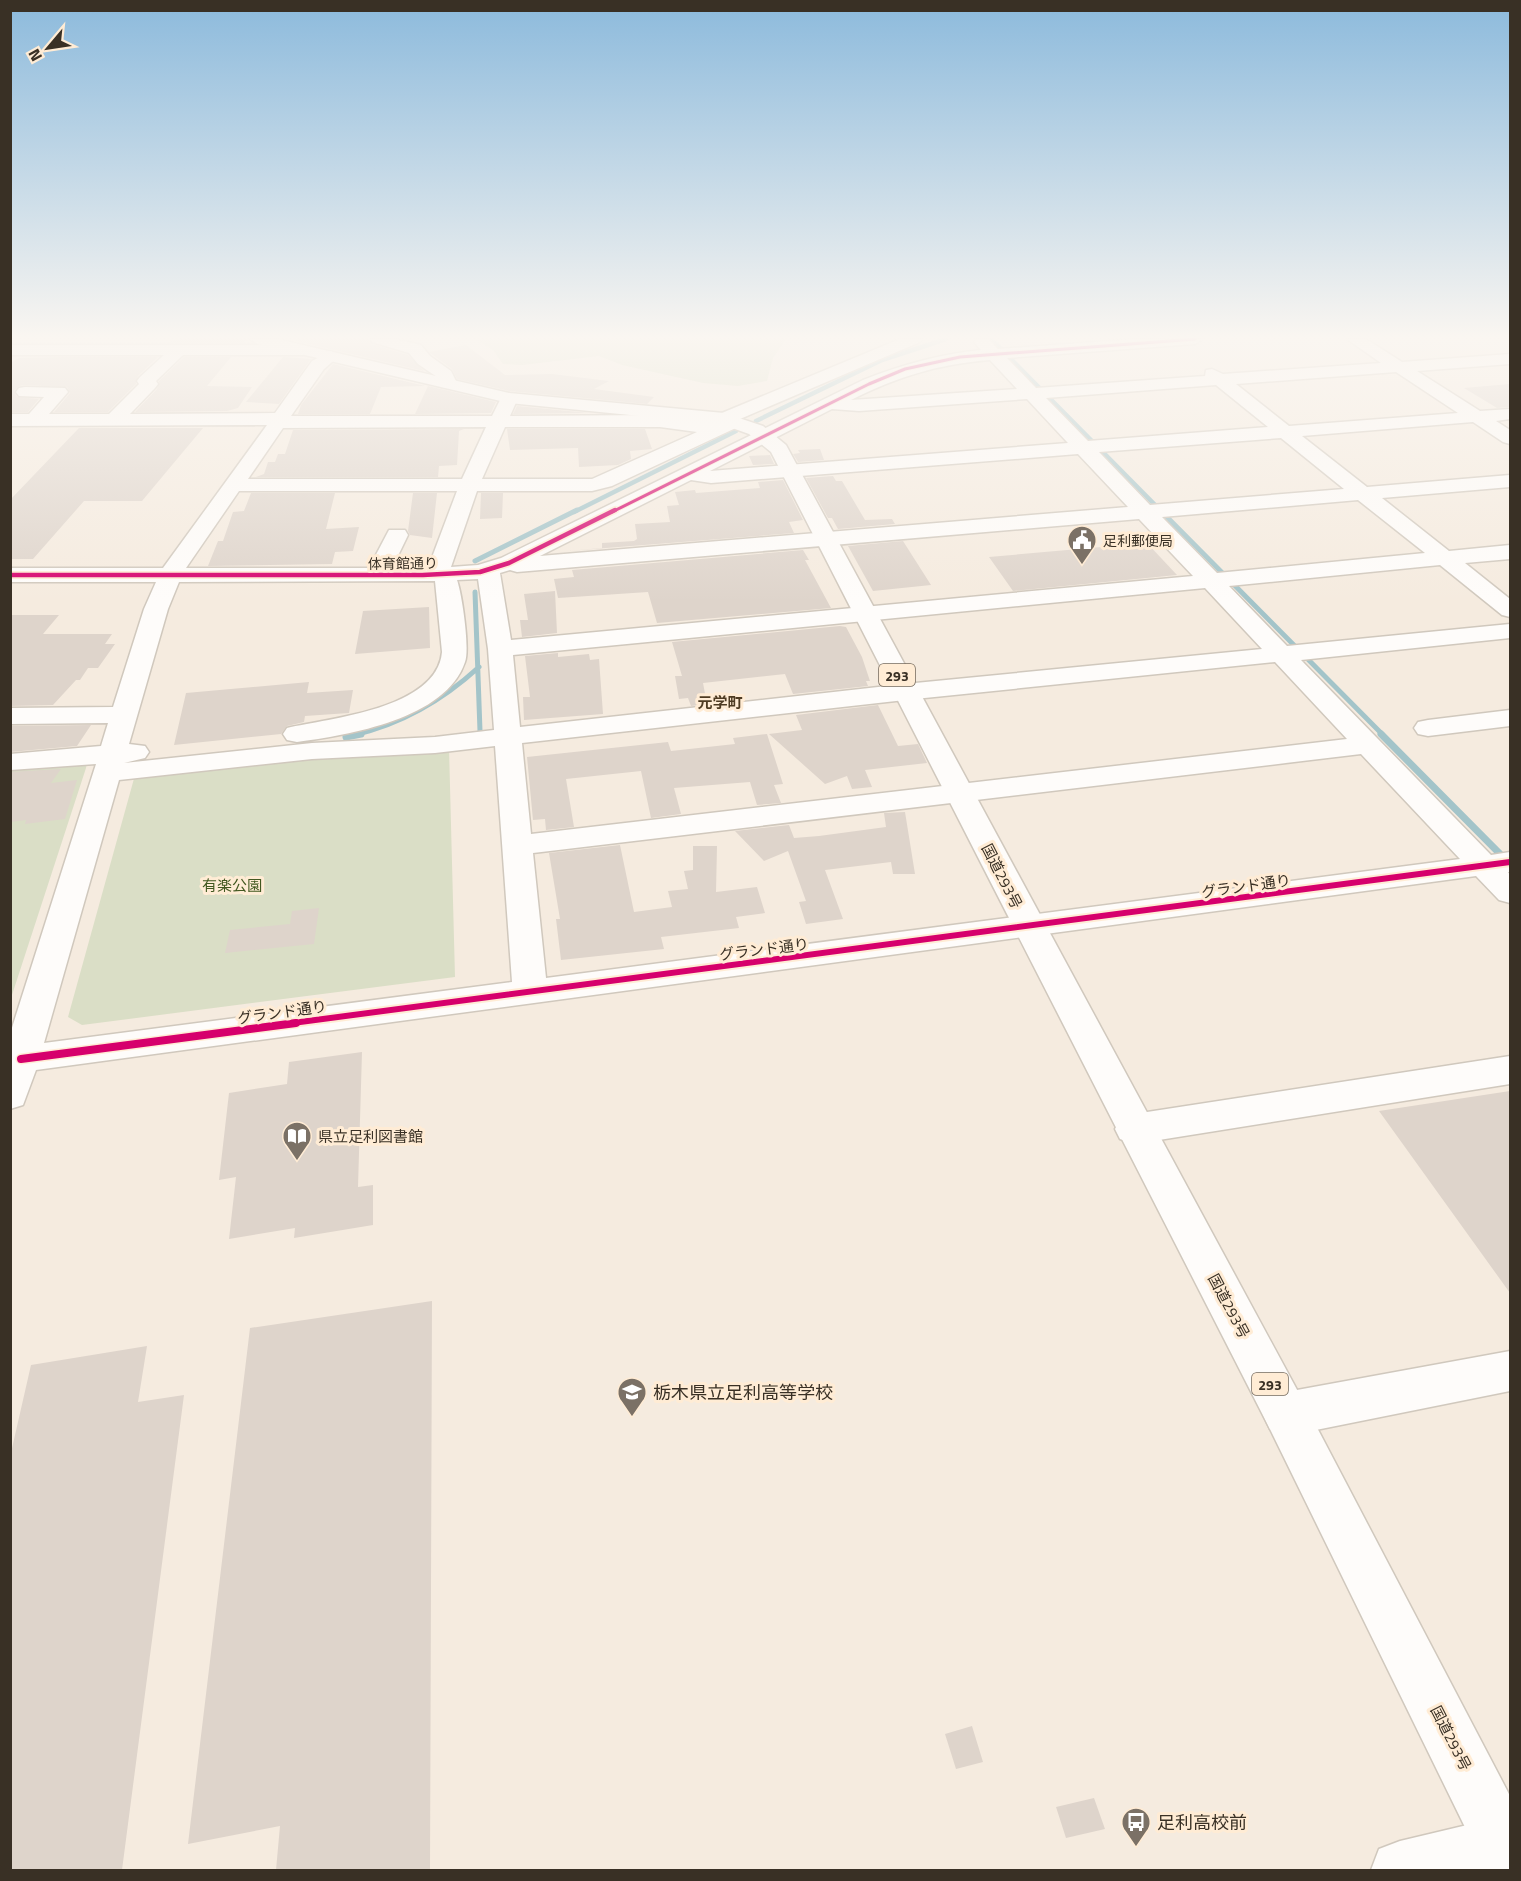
<svg xmlns="http://www.w3.org/2000/svg" width="1521" height="1881" font-family="'Titillium Web','Noto Sans JP',sans-serif">
	<style>
		.green { fill: #dadec6 }
		.lines { fill: none; stroke-linecap: round; stroke-linejoin: round }
		.stream-far2 { stroke: #a3c4c9; stroke-width: 4.5 }
		.stream-far1 { stroke: #a3c4c9; stroke-width: 5 }
		.stream { stroke: #a3c4c9; stroke-width: 7 }
		.building { fill: #ded4cb }
		.minor-casing { stroke: #d0c8bd; stroke-width: 3 }
		.highway-casing { stroke: #d0c8bd; stroke-width: 3 }
		.minor { fill: #fefcfa; fill-rule: evenodd }
		.highway { fill: #fefcfa; fill-rule: evenodd }
		.cycleway-far3-casing { stroke: #ffecd5; stroke-width: 5 }
		.cycleway-far2-casing { stroke: #ffecd5; stroke-width: 8 }
		.cycleway-far1-casing { stroke: #ffecd5; stroke-width: 10 }
		.cycleway-casing { stroke: #ffecd5; stroke-width: 11 }
		.cycleway-far3 { stroke: #d6006c; stroke-width: 3 }
		.cycleway-far2 { stroke: #d6006c; stroke-width: 4.5 }
		.cycleway-far1 { stroke: #d6006c; stroke-width: 6 }
		.cycleway { stroke: #d6006c; stroke-width: 8 }
		.labels { text-anchor: middle; dominant-baseline: central; stroke-width: 6; stroke-linejoin: round; paint-order: stroke }
		.far-poi-label { font-size: 14px; fill: #393025; stroke: #ffecd5; text-anchor: start }
		.far-street-label { font-size: 14px; fill: #393025; stroke: #ffecd5 }
		.shield { fill: #ffecd5; stroke: #74685a; stroke-width: 1.5 }
		.shield-label { font-size: 14px; font-weight: bold; fill: #393025 }
		.far-quarter-label { font-size: 15px; font-weight: bold; fill: #4e3b22; stroke: #ffecd5 }
		.street-label { font-size: 15px; fill: #393025; stroke: #ffecd5 }
		.park-label { font-size: 15px; fill: #425820; stroke: #ffecd5 }
		.poi-label { font-size: 15px; fill: #393025; stroke: #ffecd5; text-anchor: start }
		.near-poi-label { font-size: 18px; fill: #393025; stroke: #ffecd5; text-anchor: start }
	</style>
	<rect width="100%" height="100%" fill="#f5ebdf"/>
	<path class="green" d="M 475,339 L 786,339 L 773,358 L 767,381 L 738,386 L 703,383 L 622,365 L 599,356 L 522,365 L 503,364 L 493,350 Z
		M 449,748 L 455,977 L 82,1025 L 68,1017 L 135,775 L 314,756 Z
		M 88,757 L 86,768 L 11,998 L 11,765 Z"/>
	<g class="lines">
		<path class="stream-far2" d="M 991,339 L 1162,512
			M 756,421 L 882,360 L 946,339
			M 574,512 L 736,431"/>
		<path class="stream-far1" d="M 1160,510 L 1383,735
			M 475,561 L 577,510
			M 475,592 L 480,731
			M 354,735 C 402,724 443,700 479,667"/>
		<path class="stream" d="M 1381,734 L 1510,864
			M 346,737 L 361,734"/>
	</g>
	<path class="building" d="M 178,339 L 247,339 L 243,343 L 166,343 Z
		M 299,339 L 368,339 L 371,344 L 408,355 L 424,371 L 296,341 Z
		M 466,345 L 505,375 L 552,374 L 609,381 L 594,389 L 654,397 L 647,404 L 509,391 L 457,379 L 452,369 L 429,352 Z
		M 63,357 L 158,357 L 138,376 L 136,384 L 108,412 L 54,412 L 70,393 L 67,387 L 25,385 L 19,386 L 14,391 L 17,397 L 39,399 L 28,412 L 10,412 L 10,363 L 19,358 Z
		M 184,357 L 231,357 L 207,386 L 252,387 L 238,408 L 227,411 L 135,412 L 157,389 L 159,381 Z
		M 283,357 L 311,359 L 279,404 L 246,402 Z
		M 333,364 L 425,386 L 381,387 L 370,414 L 298,414 L 301,405 Z
		M 1510,384 L 1510,407 L 1497,408 L 1464,388 Z
		M 428,386 L 496,402 L 491,413 L 415,414 Z
		M 517,406 L 589,413 L 513,414 Z
		M 79,428 L 203,428 L 142,501 L 84,501 L 33,559 L 10,559 L 10,500 Z
		M 464,429 L 459,431 L 457,465 L 439,466 L 438,477 L 256,477 L 264,474 L 268,462 L 275,462 L 278,454 L 285,454 L 293,430 Z
		M 507,429 L 645,429 L 652,449 L 630,451 L 631,459 L 618,465 L 579,467 L 578,448 L 510,450 Z
		M 820,449 L 824,460 L 798,462 L 793,454 L 800,453 L 798,450 Z
		M 770,455 L 774,464 L 753,465 L 749,456 Z
		M 833,476 L 836,481 L 842,481 L 865,520 L 892,519 L 895,524 L 838,529 L 832,518 L 828,518 L 806,478 Z
		M 783,480 L 803,520 L 789,522 L 794,533 L 568,551 L 602,548 L 602,543 L 634,541 L 637,539 L 635,524 L 670,522 L 667,506 L 679,505 L 675,492 L 695,490 L 696,493 L 760,488 L 758,482 Z
		M 251,493 L 335,493 L 326,529 L 359,527 L 353,551 L 335,552 L 332,564 L 208,566 L 218,541 L 223,541 L 233,512 L 244,511 Z
		M 413,493 L 437,493 L 432,538 L 410,535 L 408,531 Z
		M 481,493 L 503,493 L 502,518 L 480,519 Z
		M 903,541 L 931,585 L 873,591 L 848,546 Z
		M 1147,543 L 1177,575 L 1013,591 L 989,557 Z
		M 803,550 L 809,560 L 805,560 L 831,608 L 657,623 L 648,592 L 558,598 L 554,579 L 574,577 L 572,570 Z
		M 555,591 L 557,633 L 522,637 L 520,620 L 528,620 L 524,594 Z
		M 429,607 L 430,648 L 355,654 L 363,611 Z
		M 10,615 L 59,615 L 43,634 L 112,634 L 105,644 L 115,644 L 98,668 L 88,668 L 80,680 L 76,680 L 53,705 L 10,706 Z
		M 840,626 L 846,627 L 862,657 L 870,681 L 866,681 L 868,686 L 793,694 L 785,674 L 703,683 L 707,704 L 691,706 L 688,698 L 679,699 L 675,676 L 682,676 L 672,642 Z
		M 558,653 L 558,657 L 589,654 L 590,660 L 599,659 L 603,714 L 524,720 L 523,697 L 530,697 L 525,656 Z
		M 309,682 L 307,693 L 353,690 L 349,713 L 305,716 L 304,722 L 287,726 L 281,734 L 174,745 L 186,693 Z
		M 878,705 L 898,746 L 918,744 L 927,763 L 865,770 L 872,787 L 852,789 L 847,776 L 825,784 L 769,734 L 802,730 L 796,715 Z
		M 91,725 L 77,746 L 10,752 L 10,726 Z
		M 767,734 L 783,784 L 774,785 L 781,803 L 757,805 L 750,782 L 674,788 L 681,814 L 651,818 L 641,771 L 566,779 L 574,827 L 546,830 L 545,819 L 533,820 L 527,757 L 668,742 L 671,751 L 735,744 L 733,738 Z
		M 61,769 L 51,783 L 77,780 L 65,819 L 25,824 L 26,820 L 10,822 L 10,772 Z
		M 905,812 L 915,874 L 893,874 L 891,862 L 825,870 L 843,919 L 806,924 L 799,902 L 806,901 L 788,851 L 764,861 L 735,831 L 789,825 L 794,838 L 819,836 L 886,827 L 884,813 Z
		M 620,845 L 634,912 L 672,907 L 668,891 L 688,889 L 684,871 L 693,870 L 693,846 L 717,846 L 716,892 L 757,887 L 765,913 L 736,917 L 739,928 L 661,937 L 664,949 L 561,960 L 556,919 L 560,919 L 549,853 Z
		M 319,908 L 314,944 L 225,953 L 230,930 L 290,924 L 292,911 Z
		M 362,1052 L 358,1187 L 373,1185 L 373,1225 L 294,1238 L 295,1228 L 229,1239 L 236,1177 L 219,1180 L 229,1093 L 287,1084 L 289,1062 Z
		M 1510,1091 L 1510,1293 L 1379,1111 Z
		M 432,1301 L 430,1870 L 276,1870 L 280,1826 L 188,1844 L 250,1328 Z
		M 147,1346 L 138,1402 L 184,1395 L 122,1870 L 10,1870 L 10,1457 L 31,1365 Z
		M 972,1726 L 983,1762 L 956,1769 L 945,1734 Z
		M 1094,1798 L 1105,1829 L 1066,1838 L 1056,1807 Z"/>
	<g class="lines">
		<g class="minor-casing">
			<path id="minor" d="M 370,339 L 395,339 L 421,345 L 430,356 L 451,371 L 457,383 L 448,388 L 442,387 L 437,377 L 418,364 L 409,353 L 372,342 Z
				M 900,339 L 922,339 L 920,342 L 740,419 L 742,422 L 740,426 L 612,486 L 592,491 L 477,491 L 451,567 L 478,565 L 501,558 L 863,380 C 901,365 940,354 981,350 L 974,342 L 976,339 L 988,339 L 998,349 L 1136,339 L 1203,339 L 1195,344 L 1007,358 L 1036,388 L 1205,376 L 1206,370 L 1212,369 L 1223,374 L 1381,363 L 1347,339 L 1366,339 L 1402,362 L 1510,354 L 1510,364 L 1417,371 L 1480,411 L 1510,409 L 1510,419 L 1496,421 L 1510,430 L 1510,444 L 1503,442 L 1473,422 L 1302,436 L 1367,487 L 1510,475 L 1510,487 L 1382,498 L 1449,551 L 1510,545 L 1510,559 L 1465,563 L 1510,599 L 1510,617 L 1502,615 L 1440,565 L 1229,586 L 1287,646 L 1510,624 L 1510,638 L 1301,660 L 1491,855 L 1510,852 L 1510,872 L 1508,872 L 1510,875 L 1510,903 L 1499,900 L 1476,876 L 36,1070 L 23,1105 L 10,1109 L 10,1034 L 96,764 L 10,770 L 10,754 L 101,746 L 108,723 L 10,724 L 10,708 L 113,707 L 144,609 L 156,582 L 10,582 L 10,568 L 163,568 L 267,425 L 10,426 L 10,414 L 29,414 L 44,397 L 19,396 L 16,392 L 19,388 L 25,387 L 65,388 L 68,392 L 49,414 L 109,414 L 139,384 L 137,381 L 140,377 L 164,355 L 10,355 L 10,345 L 303,345 L 311,350 L 303,355 L 183,355 L 156,381 L 158,384 L 155,388 L 130,414 L 275,413 L 312,361 L 331,351 L 339,356 L 324,369 L 291,416 L 492,416 L 503,394 L 509,393 L 518,398 L 510,416 L 660,415 L 715,423 L 717,415 ZM 990,360 L 1017,389 L 851,400 C 897,377 938,364 990,360 ZM 1396,372 L 1458,413 L 1289,426 L 1236,384 ZM 1216,385 L 1268,427 L 1088,441 L 1046,398 ZM 1027,399 L 1068,443 L 710,471 L 832,409 L 859,411 ZM 486,427 L 462,479 L 248,479 L 283,428 ZM 505,427 L 660,427 L 697,432 L 592,479 L 482,479 ZM 1281,438 L 1344,489 L 1150,505 L 1099,452 ZM 1078,454 L 1128,507 L 540,556 L 691,480 L 711,483 ZM 239,491 L 457,491 L 428,568 L 392,568 L 408,535 L 405,530 L 389,530 L 369,568 L 186,568 ZM 1358,500 L 1425,553 L 1217,573 L 1162,517 ZM 1139,519 L 1193,576 L 511,640 L 500,573 L 510,570 L 517,572 ZM 478,579 L 488,649 L 494,730 L 435,737 L 312,743 L 124,763 L 145,758 L 149,752 L 145,746 L 129,744 L 168,609 L 179,582 L 435,581 L 442,652 C 437,709 330,718 287,728 L 283,734 L 287,740 L 297,742 C 349,735 446,719 465,662 C 470,649 462,594 457,580 ZM 1205,588 L 1262,649 L 905,684 L 520,727 L 513,655 ZM 1275,662 L 1347,739 L 531,834 L 522,743 L 905,700 ZM 495,746 L 512,982 L 44,1043 L 119,780 L 312,759 L 435,753 ZM 1361,754 L 1460,859 L 546,978 L 533,853 Z
				M 1510,710 L 1510,726 L 1428,736 L 1418,734 L 1414,728 L 1418,722 L 1428,720 Z
				M 1510,1056 L 1510,1084 L 1134,1144 L 1120,1139 L 1115,1129 L 1120,1119 L 1134,1114 Z
				M 1510,1351 L 1510,1391 L 1286,1436 L 1270,1429 L 1263,1414 L 1270,1399 L 1286,1392 Z
				M 1505,1816 L 1510,1818 L 1510,1870 L 1371,1870 L 1379,1849 L 1400,1841 Z"/>
		</g>
		<g class="highway-casing">
			<path id="highway" d="M 250,339 L 277,339 L 509,393 L 724,413 L 763,426 L 786,445 L 1302,1399 L 1510,1796 L 1510,1870 L 1496,1870 L 1484,1866 L 1270,1429 L 771,452 L 749,434 L 721,424 L 509,403 L 258,344 Z"/>
		</g>
		<use href="#minor" class="minor"/>
		<use href="#highway" class="highway"/>
		<g class="cycleway-far3-casing">
			<path id="cycleway-far3" d="M 612,512 L 869,384 L 905,369 L 960,357 L 1195,339"/>
		</g>
		<g class="cycleway-far2-casing">
			<path id="cycleway-far2" d="M 10,575 L 423,575 L 480,572 L 509,563 L 615,510"/>
		</g>
		<g class="cycleway-far1-casing">
			<path id="cycleway-far1" d="M 285,1024 L 1510,862"/>
		</g>
		<g class="cycleway-casing">
			<path id="cycleway" d="M 21,1059 L 296,1023"/>
		</g>
		<use href="#cycleway-far3" class="cycleway-far3"/>
		<use href="#cycleway-far2" class="cycleway-far2"/>
		<use href="#cycleway-far1" class="cycleway-far1"/>
		<use href="#cycleway" class="cycleway"/>
	</g>
	<linearGradient id="sky" x2="0" y2="1"><stop stop-color="#8cbadc"/><stop offset="0.56" stop-color="#faf6f1"/><stop offset="1" stop-color="#faf6f1" stop-opacity="0"/></linearGradient>
	<rect width="1521" height="602" fill="url(#sky)"/>
	<defs>
		<g id="civic-pin" transform="scale(1.5)"><path d="M0 17L-7.5 6A9.5 9.5 0 1 1 7.5 6Z" fill="#7b7166" stroke="#ffecd5"/><path d="M-.6-6.5H3V-4.5H.6V-3L4-1V1h2V6H-6V1h2V-1L-.6-3ZM-1.2 2.5V6h2.4V2.5Z" fill="#fff"/></g>
		<g id="library-pin" transform="scale(1.5)"><path d="M0 17L-7.5 6A9.5 9.5 0 1 1 7.5 6Z" fill="#7b7166" stroke="#ffecd5"/><path d="M-6-4Q-3-5.5-.7-3.5V5Q-3 3-6 4ZM6-4Q3-5.5 .7-3.5V5Q3 3 6 4Z" fill="#fff"/></g>
		<g id="school-pin" transform="scale(1.5)"><path d="M0 17L-7.5 6A9.5 9.5 0 1 1 7.5 6Z" fill="#7b7166" stroke="#ffecd5"/><path d="M0-5L7-2L0 1L-7-2ZM-4 1L0 2.5L4 1V4Q0 6-4 4Z" fill="#fff"/></g>
		<g id="bus-pin" transform="scale(1.5)"><path d="M0 17L-7.5 6A9.5 9.5 0 1 1 7.5 6Z" fill="#7b7166" stroke="#ffecd5"/><path d="M-5-6H5V4H4V6H2V4H-2V6H-4V4H-5ZM-3.5-4V0h7V-4ZM-3.5 1.2v1.5H-2V1.2ZM2 1.2v1.5H3.5V1.2Z" fill="#fff"/></g>
	</defs>
	<g fill-rule="evenodd">
		<use href="#civic-pin" x="1082" y="540"/>
		<use href="#library-pin" x="297" y="1136"/>
		<use href="#school-pin" x="632" y="1392"/>
		<use href="#bus-pin" x="1136" y="1822"/>
	</g>
	<g class="labels">
		<g class="far-poi-label">
			<text x="1103" y="540">足利郵便局</text>
		</g>
		<g class="far-street-label">
			<text transform="translate(403 563) rotate(-1)">体育館通り</text>
		</g>
		<g class="shield">
			<rect x="879" y="664" width="36" height="22" rx="4.5"/>
			<rect x="1252" y="1373" width="36" height="22" rx="4.5"/>
		</g>
		<g class="shield-label">
			<text x="897" y="675">293</text>
			<text x="1270" y="1384">293</text>
		</g>
		<g class="far-quarter-label">
			<text x="720" y="702">元学町</text>
		</g>
		<g class="street-label">
			<text transform="translate(1002 876) rotate(63)">国道293号</text>
			<text transform="translate(1246 886) rotate(-8)">グランド通り</text>
			<text transform="translate(764 949) rotate(-7)">グランド通り</text>
			<text transform="translate(282 1012) rotate(-8)">グランド通り</text>
			<text transform="translate(1229 1306) rotate(62)">国道293号</text>
			<text transform="translate(1451 1738) rotate(63)">国道293号</text>
		</g>
		<g class="park-label">
			<text x="232" y="885">有楽公園</text>
		</g>
		<g class="poi-label">
			<text x="318" y="1136">県立足利図書館</text>
		</g>
		<g class="near-poi-label">
			<text x="653" y="1392">栃木県立足利高等学校</text>
			<text x="1157" y="1822">足利高校前</text>
		</g>
	</g>
	<rect width="1521" height="1881" fill="none" stroke="#393025" stroke-width="24"/>
	<g transform="translate(48 48) rotate(241)" stroke="#ffecd5" stroke-width="4.5" paint-order="stroke">
	<path d="M0-4.5L10 22L0 15L-10 22Z" fill="#393025"/>
	<text y="-9" font-size="16" font-weight="bold" text-anchor="middle" fill="#393025">N</text>
	</g>
</svg>
